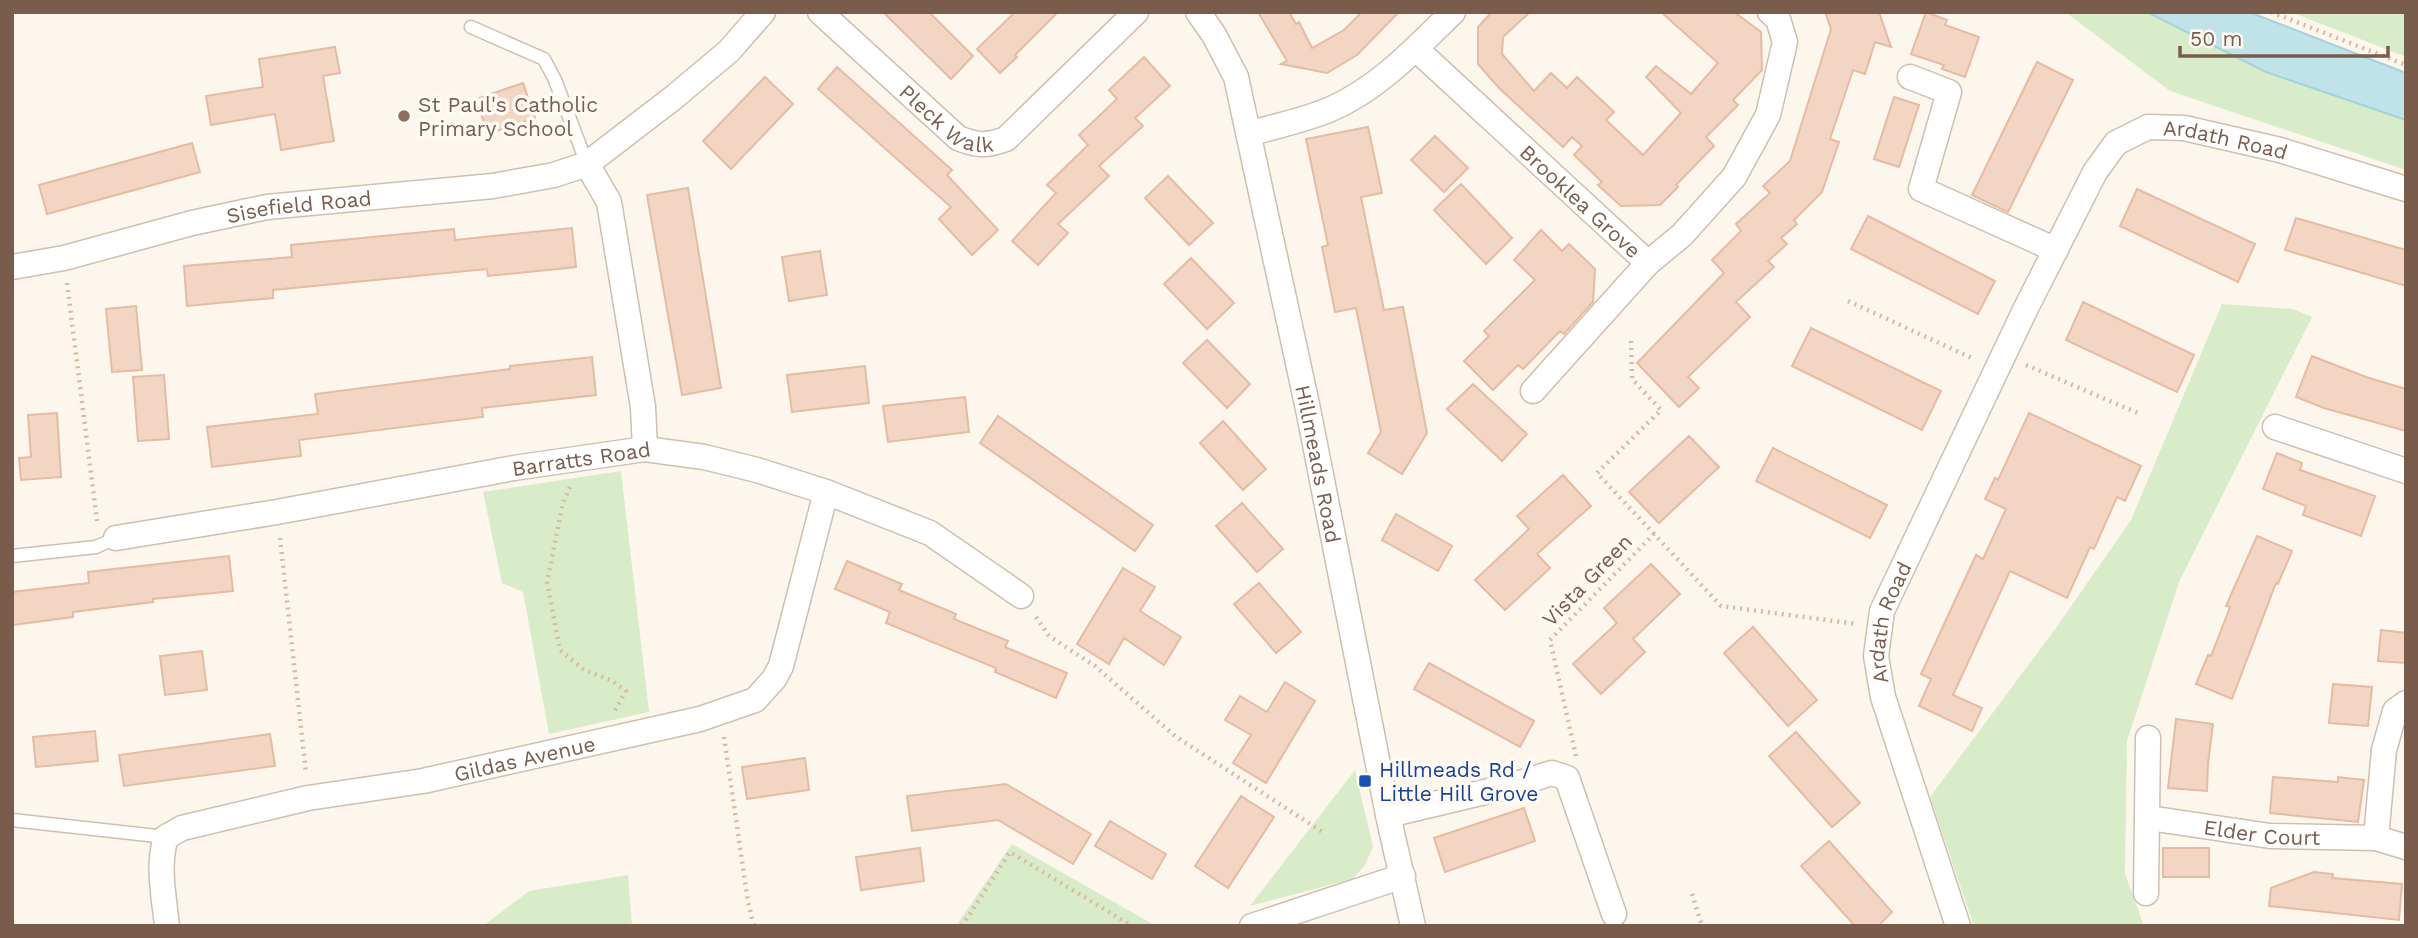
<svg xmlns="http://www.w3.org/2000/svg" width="2418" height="938" font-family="'Work Sans',sans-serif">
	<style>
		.green { fill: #d8ecc9 }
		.water { fill: #bfe3e8; stroke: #a5d3da; stroke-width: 2 }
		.building { fill: #f3d5c3; stroke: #e6bba3; stroke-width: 2 }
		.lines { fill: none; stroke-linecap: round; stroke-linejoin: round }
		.service-casing { stroke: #d1beb0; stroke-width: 15 }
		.minor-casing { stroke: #d1beb0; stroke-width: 27 }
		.path { stroke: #d9b8a5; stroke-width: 4.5; stroke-dasharray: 2 5; stroke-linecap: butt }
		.service { stroke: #fff; stroke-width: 12 }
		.minor { stroke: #fff; stroke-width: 24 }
		.education-dot { fill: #8d6e63; stroke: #fffaf3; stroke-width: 2.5 }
		.transit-dot { fill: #1a4fb4; stroke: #fffaf3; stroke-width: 2.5 }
		.labels { text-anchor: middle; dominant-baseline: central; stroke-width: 7; stroke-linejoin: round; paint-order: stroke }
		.education-label { font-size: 21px; fill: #785e54; stroke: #fffaf3; text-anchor: start }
		.street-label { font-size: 21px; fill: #7a5c4d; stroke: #fffaf3 }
		.transit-label { font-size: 21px; fill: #164399; stroke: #fffaf3; text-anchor: start }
	</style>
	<rect width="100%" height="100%" fill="#fdf6ec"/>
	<path class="green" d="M 2065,12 L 2147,12 L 2266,72 L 2406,120 L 2406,170 L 2170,91 Z
		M 2291,12 L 2406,12 L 2406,57 Z
		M 2222,304 L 2293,309 L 2312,317 L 2179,582 L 2127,741 L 2125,874 L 2144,926 L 1974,926 L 1930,797 L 2056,628 L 2131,520 Z
		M 621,471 L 649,712 L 549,734 L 523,592 L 502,583 L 483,492 Z
		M 1355,770 L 1373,847 L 1365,865 L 1353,879 L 1250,906 Z
		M 1012,844 L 1151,923 L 1155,926 L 956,926 Z
		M 628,875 L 632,926 L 483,926 L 529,891 Z"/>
	<path class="water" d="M 2147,12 L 2249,12 L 2406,73 L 2406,120 L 2266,72 Z"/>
	<path class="building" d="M 883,12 L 929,12 L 973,56 L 951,79 Z
		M 1015,12 L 1058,12 L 1015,55 L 1017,57 L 1000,73 L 977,49 Z
		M 1258,12 L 1289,12 L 1296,24 L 1299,22 L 1312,48 L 1344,30 L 1362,12 L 1399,12 L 1357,55 L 1327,73 L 1281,64 L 1287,61 Z
		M 1492,12 L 1530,12 L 1503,37 L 1502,54 L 1534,91 L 1551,73 L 1567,88 L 1577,77 L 1614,112 L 1606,120 L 1643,155 L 1681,113 L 1646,77 L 1656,66 L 1691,94 L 1718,63 L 1661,12 L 1734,12 L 1761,32 L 1762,70 L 1733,100 L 1738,105 L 1706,137 L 1714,146 L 1676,185 L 1678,187 L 1660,205 L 1621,206 L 1598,185 L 1602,182 L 1574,155 L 1582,146 L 1572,137 L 1563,147 L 1499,88 L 1478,64 L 1478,27 Z
		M 1825,12 L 1879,12 L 1891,47 L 1875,42 L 1865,74 L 1853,70 L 1830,139 L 1839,142 L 1822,192 L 1794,220 L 1797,224 L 1781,238 L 1787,244 L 1768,261 L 1774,267 L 1736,302 L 1750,317 L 1688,377 L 1699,388 L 1679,407 L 1637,363 L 1724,273 L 1712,260 L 1741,231 L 1736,224 L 1770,193 L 1763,186 L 1790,161 L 1831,29 Z
		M 1926,12 L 1947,20 L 1945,25 L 1979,37 L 1965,77 L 1942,69 L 1944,65 L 1911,54 Z
		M 335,47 L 340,73 L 323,76 L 334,141 L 281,150 L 275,114 L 211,125 L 206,96 L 263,87 L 259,59 Z
		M 1144,57 L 1170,86 L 1135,118 L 1143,126 L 1099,166 L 1109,176 L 1058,224 L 1068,233 L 1038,265 L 1012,241 L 1056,193 L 1047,185 L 1088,145 L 1079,135 L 1117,99 L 1109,90 Z
		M 2037,62 L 2073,80 L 2008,212 L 1972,195 Z
		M 837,67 L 952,170 L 947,175 L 998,230 L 972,255 L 939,219 L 951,207 L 818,89 Z
		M 765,77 L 793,104 L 731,169 L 703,141 Z
		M 523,83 L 535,118 L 488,134 L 476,99 Z
		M 1894,97 L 1919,105 L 1899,167 L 1874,159 Z
		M 1368,127 L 1382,193 L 1361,197 L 1384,310 L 1403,307 L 1427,433 L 1402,474 L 1368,453 L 1381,432 L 1356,308 L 1335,312 L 1322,247 L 1328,245 L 1306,139 Z
		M 1435,136 L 1468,168 L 1444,192 L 1411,160 Z
		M 192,143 L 200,172 L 47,214 L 39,185 Z
		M 1168,176 L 1213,223 L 1189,245 L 1145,198 Z
		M 1461,184 L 1512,238 L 1486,264 L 1434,210 Z
		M 688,188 L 721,388 L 682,395 L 647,195 Z
		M 2137,189 L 2255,244 L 2238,282 L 2120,226 Z
		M 1868,216 L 1995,281 L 1978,314 L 1851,249 Z
		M 2296,218 L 2406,250 L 2406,286 L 2285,250 Z
		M 572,228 L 576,267 L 488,276 L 487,269 L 273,290 L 273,298 L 187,306 L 184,266 L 292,257 L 291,245 L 454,229 L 455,240 Z
		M 1541,230 L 1562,251 L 1569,244 L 1595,269 L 1593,302 L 1564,334 L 1560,331 L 1523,369 L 1518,365 L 1493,390 L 1464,361 L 1489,336 L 1484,331 L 1535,280 L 1514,260 Z
		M 820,251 L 827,295 L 789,301 L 782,257 Z
		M 1191,258 L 1234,303 L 1207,329 L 1164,284 Z
		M 2083,302 L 2194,355 L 2177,392 L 2066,340 Z
		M 136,306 L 142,370 L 112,372 L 106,309 Z
		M 1811,328 L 1941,391 L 1922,430 L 1792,366 Z
		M 1207,340 L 1250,384 L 1227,408 L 1183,363 Z
		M 2312,356 L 2366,377 L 2406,389 L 2406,431 L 2324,408 L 2296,397 Z
		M 592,357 L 596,395 L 482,408 L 483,417 L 299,440 L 301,456 L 212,467 L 207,427 L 318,414 L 315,394 L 510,369 L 510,366 Z
		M 865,366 L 869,403 L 792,412 L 787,375 Z
		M 164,375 L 169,439 L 138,441 L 133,377 Z
		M 1473,384 L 1527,434 L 1502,461 L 1447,409 Z
		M 965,397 L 969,432 L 888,442 L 883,406 Z
		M 57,413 L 61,477 L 21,480 L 19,458 L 31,457 L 28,415 Z
		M 2029,413 L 2141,466 L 2125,501 L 2117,497 L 2094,549 L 2090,547 L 2067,598 L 2010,571 L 1953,695 L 1982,708 L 1972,731 L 1919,706 L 1931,679 L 1921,674 L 1976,555 L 1983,559 L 2006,509 L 1985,499 L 1995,478 L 1998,480 Z
		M 998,416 L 1153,525 L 1135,551 L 980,443 Z
		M 1223,421 L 1266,469 L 1243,490 L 1200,443 Z
		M 1689,436 L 1719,467 L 1659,523 L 1629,492 Z
		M 1773,448 L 1887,505 L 1870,538 L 1756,481 Z
		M 2277,453 L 2302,463 L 2300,470 L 2375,496 L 2361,536 L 2303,515 L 2306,506 L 2263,489 Z
		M 1563,475 L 1591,506 L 1537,554 L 1550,568 L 1505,610 L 1475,580 L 1529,529 L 1517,516 Z
		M 1242,503 L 1283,549 L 1257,572 L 1216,526 Z
		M 1396,514 L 1452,546 L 1438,571 L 1382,540 Z
		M 2257,536 L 2292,551 L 2278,584 L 2276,583 L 2232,699 L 2196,684 L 2208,655 L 2211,656 L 2230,607 L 2226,606 Z
		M 229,556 L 233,591 L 153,599 L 153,602 L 73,612 L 73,617 L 12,625 L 12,592 L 89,583 L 88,572 Z
		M 847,561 L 902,584 L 899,590 L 956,614 L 954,619 L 1008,641 L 1005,647 L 1067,673 L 1056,698 L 995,672 L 996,668 L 886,623 L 890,612 L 835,589 Z
		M 1651,564 L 1680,594 L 1633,639 L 1645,652 L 1601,694 L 1573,664 L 1617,623 L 1604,608 Z
		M 1123,568 L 1155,587 L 1140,611 L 1181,637 L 1164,665 L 1124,638 L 1109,664 L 1077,644 Z
		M 1259,583 L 1301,632 L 1276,653 L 1234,604 Z
		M 1753,627 L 1817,700 L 1788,726 L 1724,653 Z
		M 2381,630 L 2406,633 L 2406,663 L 2378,661 Z
		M 202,651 L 207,690 L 165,695 L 160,656 Z
		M 1429,663 L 1534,721 L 1520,747 L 1414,689 Z
		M 1285,682 L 1315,701 L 1266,783 L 1233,763 L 1251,735 L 1225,720 L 1240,696 L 1267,712 Z
		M 2333,684 L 2372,687 L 2368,726 L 2329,723 Z
		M 2176,719 L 2213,724 L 2208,763 L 2207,791 L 2168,788 Z
		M 95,731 L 98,761 L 36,767 L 33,737 Z
		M 1796,732 L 1860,803 L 1832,827 L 1769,756 Z
		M 270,734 L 275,766 L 124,786 L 119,755 Z
		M 805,758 L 809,790 L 747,799 L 742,767 Z
		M 2273,777 L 2338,782 L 2338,777 L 2364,780 L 2358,822 L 2270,813 Z
		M 1006,784 L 1091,834 L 1073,864 L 998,820 L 912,831 L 907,796 Z
		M 1241,796 L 1274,817 L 1228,888 L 1195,866 Z
		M 1524,808 L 1535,841 L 1445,872 L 1434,838 Z
		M 1110,821 L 1166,854 L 1152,879 L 1095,846 Z
		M 1829,841 L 1892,912 L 1878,926 L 1855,926 L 1801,866 Z
		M 920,848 L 924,881 L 861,890 L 856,857 Z
		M 2163,848 L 2209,848 L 2209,877 L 2163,877 Z
		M 2314,872 L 2333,874 L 2332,878 L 2402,884 L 2399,920 L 2269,906 L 2271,888 Z"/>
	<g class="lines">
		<g class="service-casing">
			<path id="service" d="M 471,27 L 544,59 L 555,80 L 587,164
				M 12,556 L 96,547 L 116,538
				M 12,820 L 166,837"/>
		</g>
		<g class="minor-casing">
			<g id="minor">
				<path id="s1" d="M 820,12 L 958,138 C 978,146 986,146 1006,139 L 1136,12"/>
				<path id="s2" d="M 1198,12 L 1214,35 L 1236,77 L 1308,409 L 1388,815 L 1413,926"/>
				<path id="s3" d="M 1416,49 L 1648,263 L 1682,235 L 1734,177 L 1768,115 L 1785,42 L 1778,19 L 1770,12"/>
				<path d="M 1910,77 L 1949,92 L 1921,189 L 2056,250"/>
				<path d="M 1249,134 C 1275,126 1306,120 1331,109 C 1379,88 1416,48 1453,12"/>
				<path id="s4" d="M 12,267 L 64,258 L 192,223 L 267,207 L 493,186 L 554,175 L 587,164"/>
				<path d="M 1533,391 L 1648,263"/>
				<path d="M 2275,427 L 2406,471"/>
				<path d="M 645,449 L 643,407 L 609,202 L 587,164 L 673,98 L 729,51 L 763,12"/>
				<path id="s5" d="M 116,538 L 277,512 L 514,468 L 645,449 L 704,457 L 757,470 L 826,492 L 930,533 L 1021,596"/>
				<path d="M 1388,815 L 1510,786 L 1552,773 L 1567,778 L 1614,914"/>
				<path id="s6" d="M 2149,818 L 2270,836 L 2376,838 L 2406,847"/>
				<path d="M 2376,838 L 2384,750 L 2395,711 L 2406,703"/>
				<path d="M 2146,893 L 2148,738"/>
				<path id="s7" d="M 167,926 C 164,896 157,866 166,837 L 182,828 L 308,798 L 423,781 L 700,719 L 755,700 L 774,679 L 781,666 L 826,492"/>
				<path d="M 1252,926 L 1403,876"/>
				<path id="s8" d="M 1958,926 L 1883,697 L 1876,656 L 1882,611 L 2025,310 L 2095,172 L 2116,143 L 2148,127 L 2184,128 L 2280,150 L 2406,189"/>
			</g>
		</g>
		<path class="path" d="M 2271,12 L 2406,65
			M 67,283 L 97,521
			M 1848,301 L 1974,359
			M 1631,341 L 1632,379 L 1661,410 L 1597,473 L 1654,534
			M 2026,365 L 2138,413
			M 570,487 L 563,503 L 547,582 L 560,650 L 584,670 L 611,680 L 626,691 L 614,712
			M 280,538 L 306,773
			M 1036,617 L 1049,636 L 1095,666 L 1175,736 L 1324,833
			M 724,737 L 748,902 L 754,926
			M 1576,756 L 1550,640 L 1654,534 L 1721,606 L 1857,624
			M 1692,894 L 1702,926
			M 962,926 L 1010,852 L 1132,926"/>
		<use href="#service" class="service"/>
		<use href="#minor" class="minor"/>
	</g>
	<circle class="education-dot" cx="404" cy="116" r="7"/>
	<rect class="transit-dot" x="1358" y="774" width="14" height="14" rx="3.5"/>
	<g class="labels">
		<g class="education-label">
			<text x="418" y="104">St Paul's Catholic<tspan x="418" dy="24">Primary School</tspan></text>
		</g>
		<g class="street-label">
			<text stroke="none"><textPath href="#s1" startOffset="168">Pleck Walk</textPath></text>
			<text stroke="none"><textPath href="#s8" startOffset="966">Ardath Road</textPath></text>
			<text stroke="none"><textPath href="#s3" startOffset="224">Brooklea Grove</textPath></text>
			<text stroke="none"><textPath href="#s4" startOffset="294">Sisefield Road</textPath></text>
			<text stroke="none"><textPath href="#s5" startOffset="472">Barratts Road</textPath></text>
			<text stroke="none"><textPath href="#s2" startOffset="471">Hillmeads Road</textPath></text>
			<text transform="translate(1587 580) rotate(-46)">Vista Green</text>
			<text stroke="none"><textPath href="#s8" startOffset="318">Ardath Road</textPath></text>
			<text stroke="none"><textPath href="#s7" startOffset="458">Gildas Avenue</textPath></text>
			<text stroke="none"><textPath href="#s6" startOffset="114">Elder Court</textPath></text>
		</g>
		<g class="transit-label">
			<text x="1379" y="769">Hillmeads Rd /<tspan x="1379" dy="24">Little Hill Grove</tspan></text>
		</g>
	</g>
	<rect width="2418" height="938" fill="none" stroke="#7a5c4d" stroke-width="28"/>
	<path d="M2180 46v10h208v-10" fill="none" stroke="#7a5c4d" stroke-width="3.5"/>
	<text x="2190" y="46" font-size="21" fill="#7a5c4d" stroke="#fffaf3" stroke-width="5" paint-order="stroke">50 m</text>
</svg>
